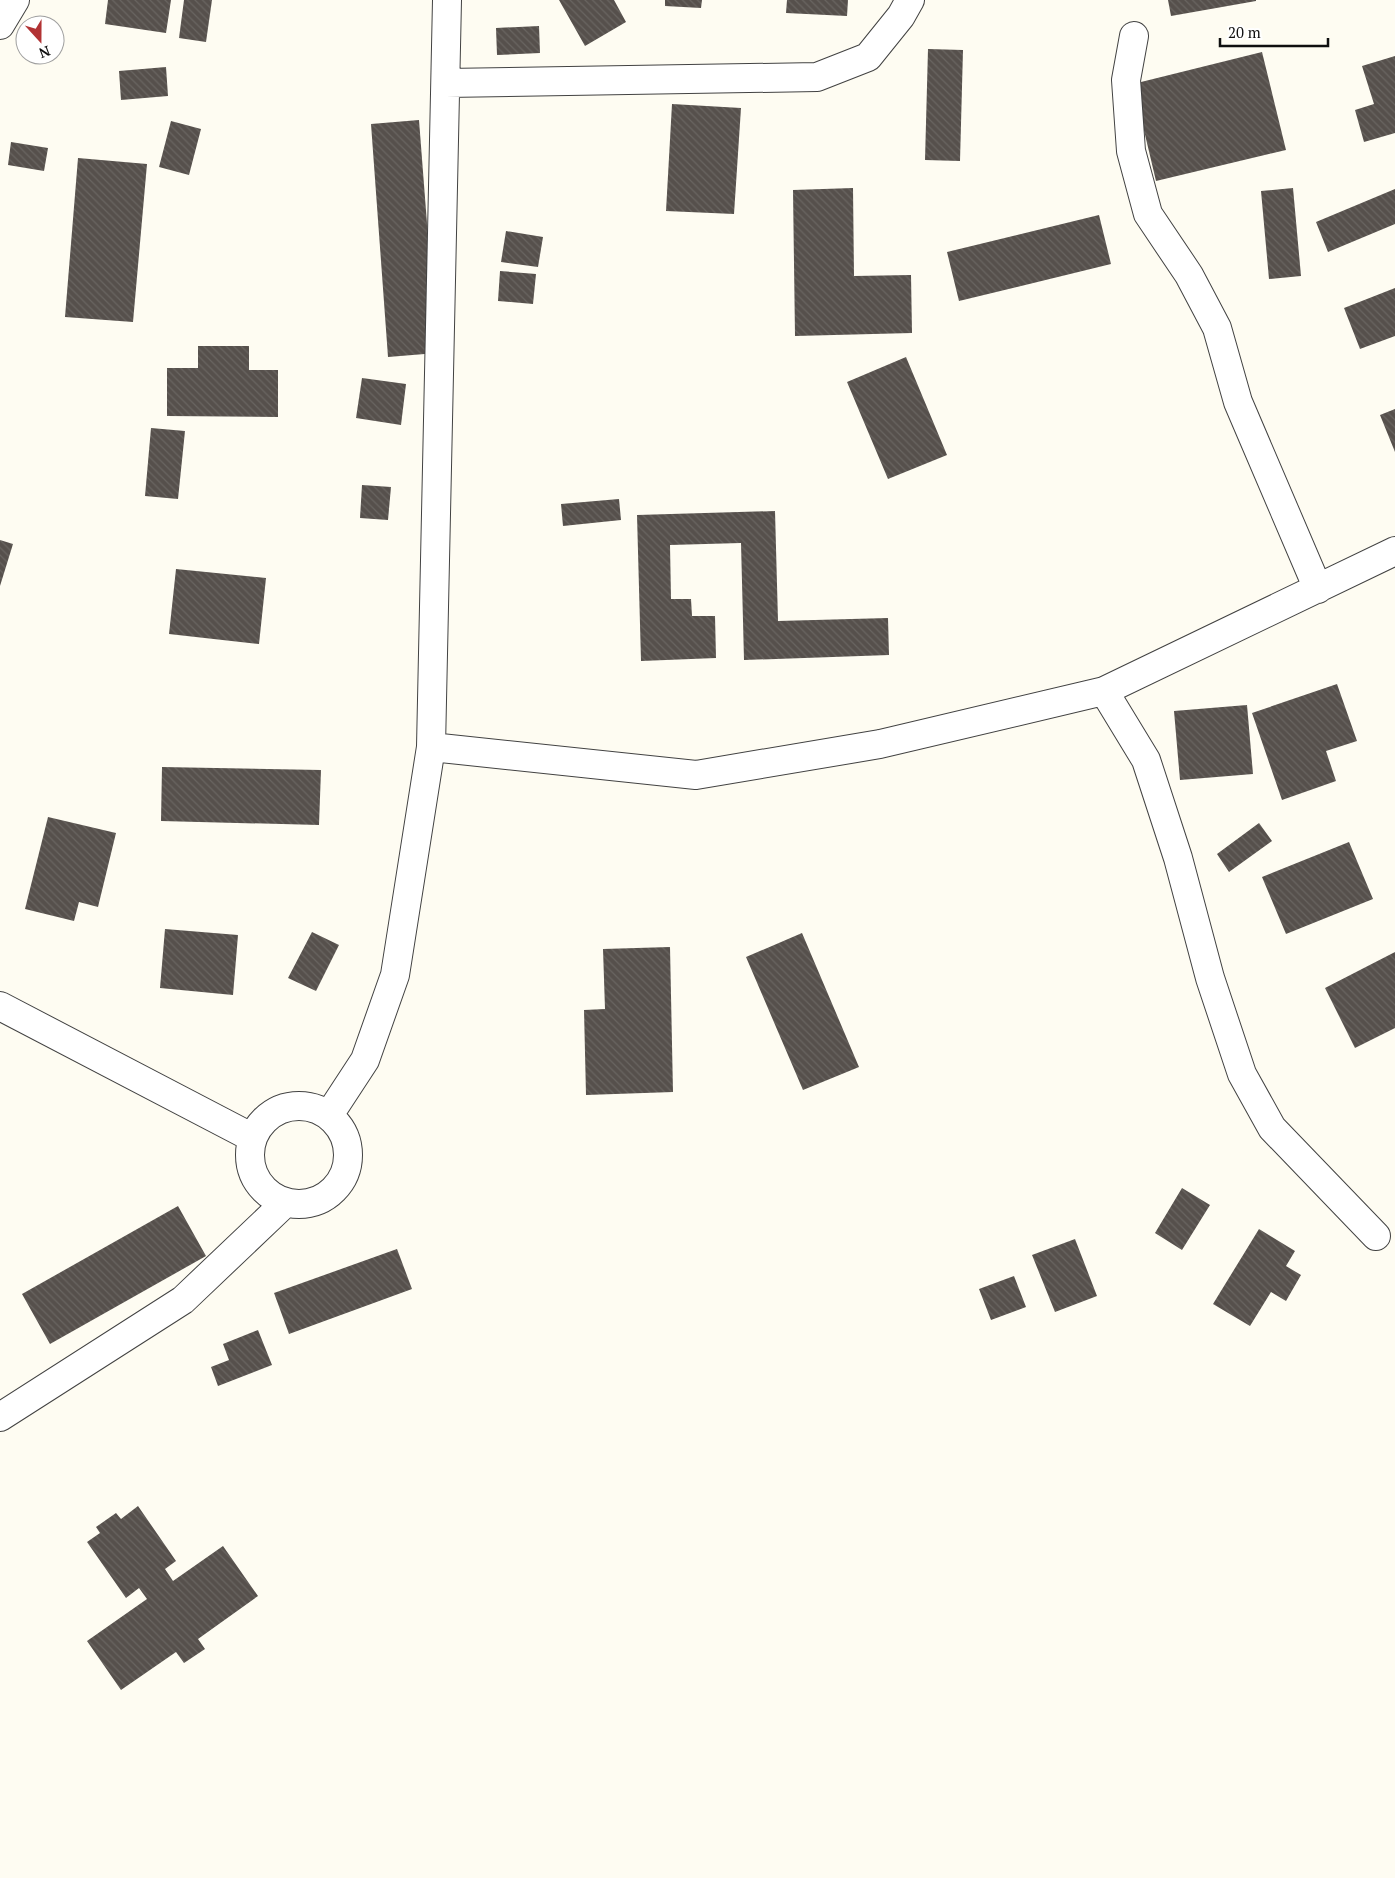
<svg xmlns="http://www.w3.org/2000/svg" width="1395" height="1878" font-family="'PT Serif',serif">
	<style>
		.building { fill: url(#building-back-hatch) }
		.lines { fill: none; stroke-linecap: round; stroke-linejoin: round }
		.minor-casing { stroke: #424242; stroke-width: 30 }
		.minor { stroke: #fff; stroke-width: 28 }
	</style>
	<defs>
		<pattern id="building-back-hatch" width="6" height="6" patternUnits="userSpaceOnUse" patternTransform="scale(1.25)"><rect width="6" height="6" fill="#56504c"/><path d="M-1 5l2 2M0 0l6 6M5-1l2 2" fill="none" stroke="#696561"/></pattern>
	</defs>
	<rect width="100%" height="100%" fill="#fefcf2"/>
	<path class="building" d="M 108,0 L 171,0 L 166,33 L 105,24 Z
		M 184,0 L 212,0 L 206,42 L 179,38 Z
		M 559,0 L 614,0 L 626,22 L 585,46 Z
		M 665,0 L 702,0 L 701,8 L 665,6 Z
		M 787,0 L 848,0 L 847,16 L 786,13 Z
		M 1168,0 L 1256,0 L 1256,1 L 1171,16 Z
		M 539,26 L 540,53 L 497,55 L 496,28 Z
		M 928,49 L 963,50 L 960,161 L 925,160 Z
		M 1262,52 L 1286,150 L 1156,181 L 1133,84 Z
		M 1395,56 L 1395,133 L 1364,142 L 1355,110 L 1374,104 L 1362,66 Z
		M 166,67 L 168,96 L 121,100 L 119,71 Z
		M 672,104 L 741,108 L 734,214 L 666,211 Z
		M 419,120 L 437,353 L 388,357 L 371,124 Z
		M 171,121 L 201,129 L 189,175 L 159,167 Z
		M 11,142 L 48,148 L 44,171 L 8,165 Z
		M 78,158 L 147,164 L 133,322 L 65,317 Z
		M 853,188 L 854,276 L 911,275 L 912,333 L 795,336 L 793,190 Z
		M 1293,188 L 1301,276 L 1269,279 L 1261,191 Z
		M 1395,189 L 1395,224 L 1328,252 L 1316,222 Z
		M 1099,215 L 1111,264 L 959,301 L 947,252 Z
		M 506,231 L 543,237 L 538,267 L 501,262 Z
		M 500,271 L 536,274 L 533,304 L 498,301 Z
		M 1395,288 L 1395,336 L 1360,349 L 1344,308 Z
		M 198,346 L 249,346 L 249,370 L 278,370 L 278,417 L 167,416 L 167,368 L 198,368 Z
		M 906,357 L 947,455 L 888,479 L 847,382 Z
		M 362,378 L 406,384 L 401,425 L 356,418 Z
		M 1395,409 L 1395,452 L 1380,415 Z
		M 151,428 L 185,431 L 178,499 L 145,496 Z
		M 362,485 L 391,487 L 388,520 L 360,518 Z
		M 619,499 L 621,520 L 563,526 L 561,504 Z
		M 775,511 L 778,621 L 888,618 L 889,655 L 744,660 L 741,543 L 670,545 L 671,599 L 691,599 L 692,616 L 715,616 L 716,658 L 641,661 L 637,515 Z
		M 0,540 L 13,544 L 0,586 Z
		M 176,569 L 266,578 L 259,644 L 169,634 Z
		M 1337,684 L 1357,741 L 1326,751 L 1336,781 L 1282,800 L 1252,713 Z
		M 1247,705 L 1253,774 L 1180,780 L 1174,711 Z
		M 162,767 L 321,770 L 319,825 L 161,821 Z
		M 48,817 L 116,833 L 98,907 L 79,902 L 74,921 L 25,909 Z
		M 1259,823 L 1272,841 L 1229,872 L 1217,854 Z
		M 1349,842 L 1373,899 L 1286,934 L 1262,877 Z
		M 165,929 L 238,935 L 233,995 L 160,988 Z
		M 312,932 L 339,945 L 316,991 L 288,978 Z
		M 802,933 L 859,1067 L 803,1090 L 746,957 Z
		M 670,947 L 673,1092 L 586,1095 L 584,1010 L 605,1009 L 603,949 Z
		M 1395,952 L 1395,1028 L 1355,1048 L 1325,988 Z
		M 1182,1188 L 1210,1205 L 1182,1250 L 1155,1233 Z
		M 178,1206 L 206,1256 L 50,1344 L 22,1294 Z
		M 1259,1229 L 1295,1251 L 1286,1266 L 1301,1275 L 1286,1301 L 1271,1292 L 1250,1326 L 1213,1304 Z
		M 1075,1239 L 1097,1296 L 1055,1312 L 1032,1255 Z
		M 397,1249 L 412,1289 L 289,1334 L 274,1293 Z
		M 1014,1276 L 1026,1307 L 991,1320 L 979,1289 Z
		M 258,1330 L 272,1365 L 218,1386 L 211,1367 L 229,1360 L 223,1344 Z
		M 138,1506 L 176,1561 L 165,1569 L 173,1581 L 223,1546 L 258,1596 L 198,1639 L 205,1649 L 184,1663 L 176,1652 L 121,1690 L 87,1641 L 147,1599 L 139,1588 L 126,1598 L 87,1542 L 100,1533 L 96,1527 L 116,1513 L 121,1519 Z"/>
	<g class="lines">
		<g class="minor-casing">
			<path id="minor" d="M 0,25 L 15,0
				M 1134,36 L 1126,80 L 1131,151 L 1148,214 L 1189,275 L 1217,328 L 1238,402 L 1318,589
				M 446,83 L 817,77 L 868,57 L 901,16 L 910,0
				M 1104,691 L 1146,760 L 1178,858 L 1210,978 L 1242,1074 L 1272,1128 L 1376,1236
				M 431,747 L 696,775 L 880,744 L 1104,691 L 1395,551
				M 0,1006 L 253,1138
				M250 1155a49 49 0 1 1 98 0a49 49 0 1 1-98 0Z
				M 329,1115 L 365,1060 L 395,975 L 431,747 L 447,0
				M 0,1417 L 183,1300 L 285,1203"/>
		</g>
		<use href="#minor" class="minor"/>
	</g>
	<g transform="translate(40 40) rotate(159)"><circle r="24" fill="#ffffff" stroke="#9f9f9f"/>
	<path d="M0-4L9 19L0 12L-9 19Z" fill="#b23334"/>
	<text y="-8" font-size="14" font-weight="bold" text-anchor="middle" fill="#0f0f0f">N</text>
	</g>
	<path d="M1220 38v8h108v-8" fill="none" stroke="#0f0f0f" stroke-width="2.5"/>
	<text x="1228" y="38" font-size="15" fill="#0f0f0f" stroke="#ffffff" stroke-width="4" paint-order="stroke">20 m</text>
</svg>
